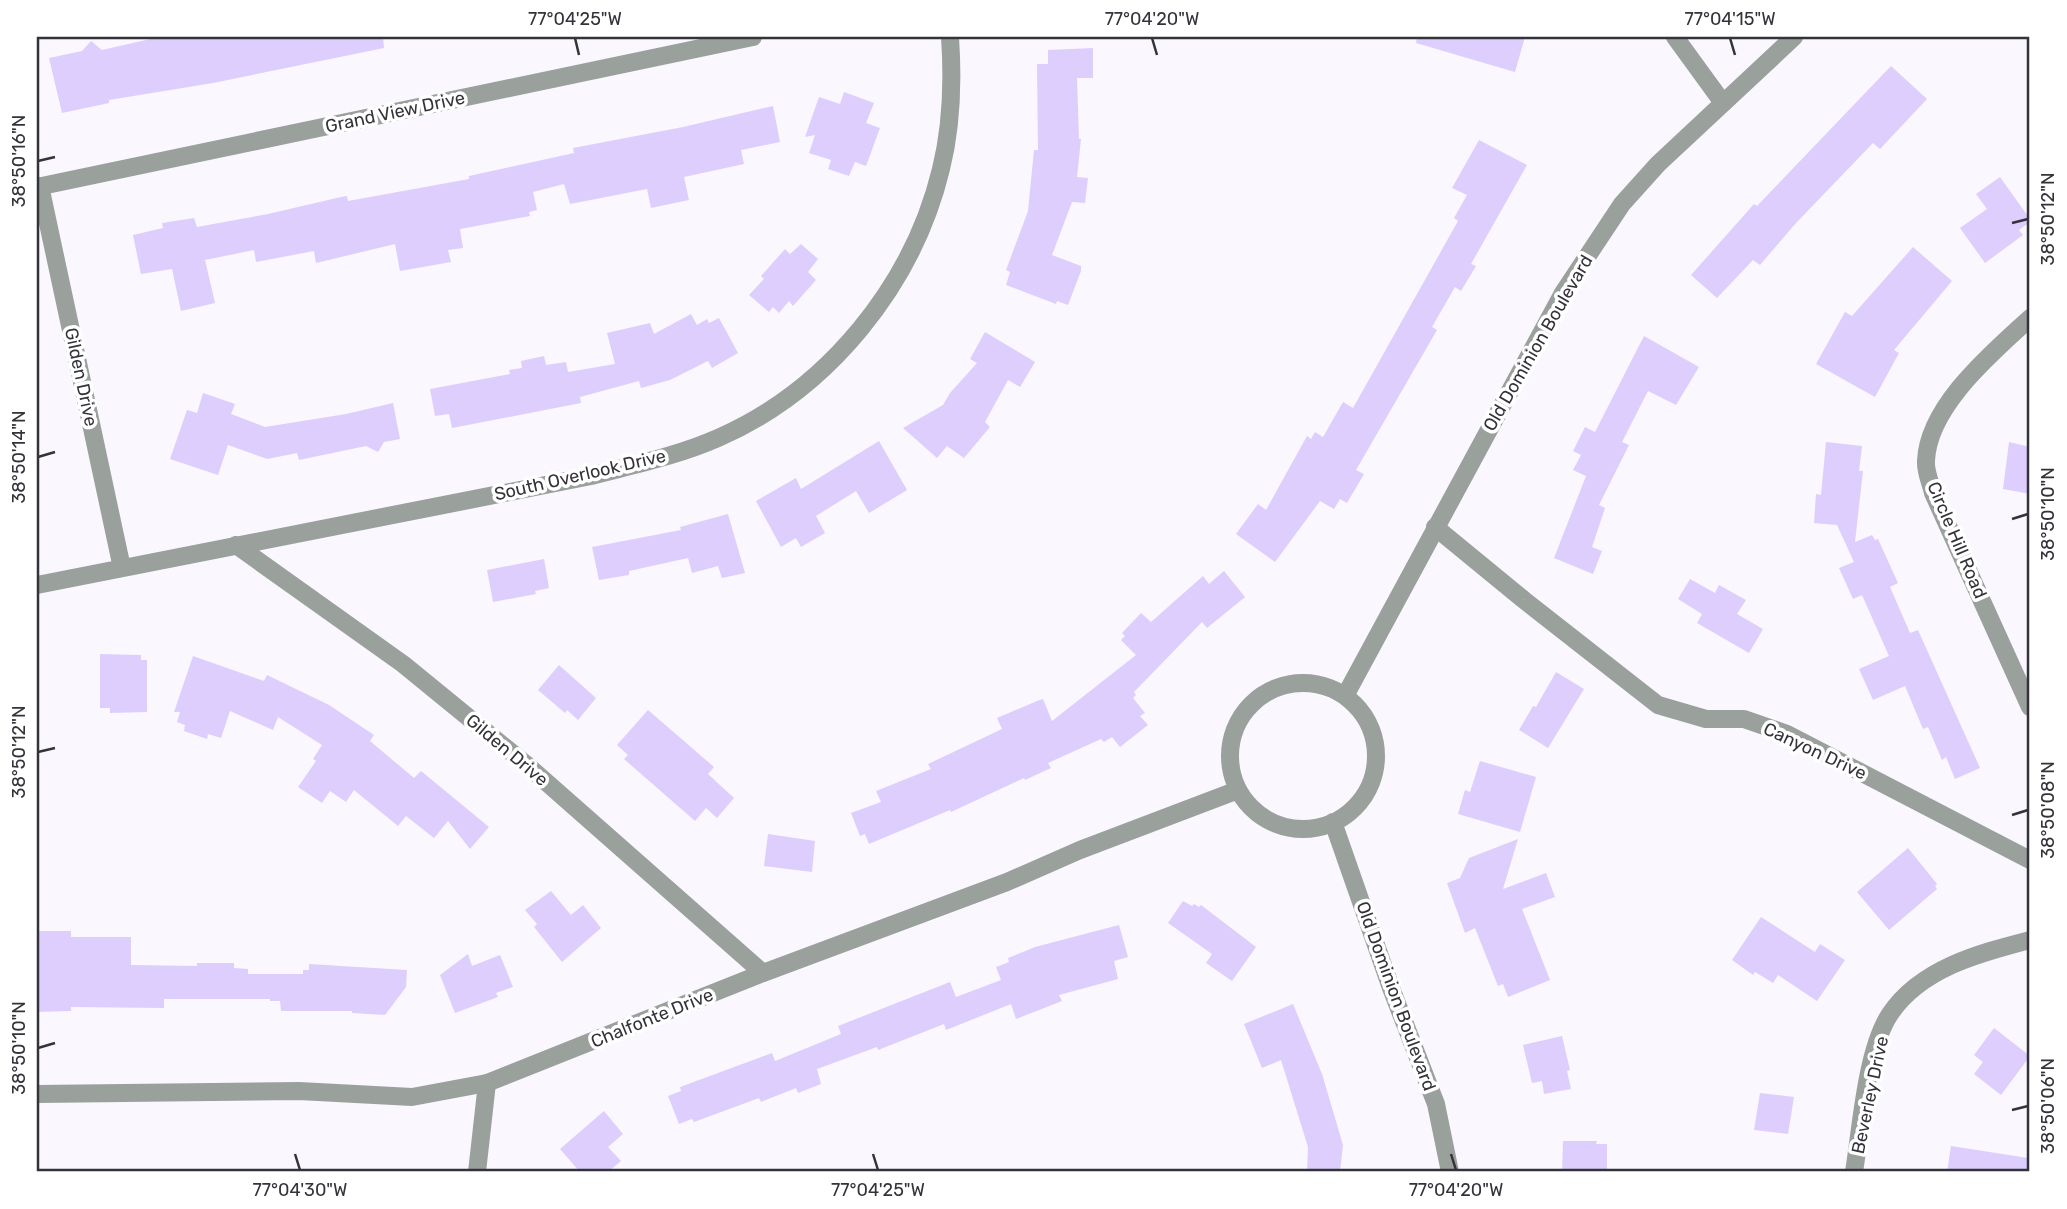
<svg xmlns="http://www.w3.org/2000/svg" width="2067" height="1209" font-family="Rubik,sans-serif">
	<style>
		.building { fill: #decefe }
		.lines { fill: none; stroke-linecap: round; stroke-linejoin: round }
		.minor { stroke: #9aa09b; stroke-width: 18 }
		.tertiary { stroke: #9aa09b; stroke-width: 18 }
		.ticks { fill: none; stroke: #35333a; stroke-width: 2.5 }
		.labels { text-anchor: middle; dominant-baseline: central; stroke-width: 7; stroke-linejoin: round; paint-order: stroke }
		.street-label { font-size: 18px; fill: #35333a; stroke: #fff }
		.neatline { fill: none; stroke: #35333a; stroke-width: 2.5 }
		.ticks-label { font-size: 18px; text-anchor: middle; fill: #35333a }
	</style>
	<rect width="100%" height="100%" fill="#faf7fe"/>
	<path class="building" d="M 159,37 L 383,37 L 384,48 L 213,83 L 109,100 L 109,103 L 62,113 L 49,58 L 82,51 L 91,41 L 102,50 Z
		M 1417,37 L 1525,37 L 1515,72 L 1416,43 Z
		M 1093,48 L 1093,78 L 1077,78 L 1079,139 L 1081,139 L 1077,177 L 1088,178 L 1085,203 L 1072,202 L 1052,255 L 1081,266 L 1081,271 L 1068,305 L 1057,301 L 1056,304 L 1006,285 L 1010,272 L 1006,270 L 1028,211 L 1034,150 L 1038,150 L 1037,64 L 1048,64 L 1048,50 Z
		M 1891,66 L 1927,99 L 1880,149 L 1873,143 L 1796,223 L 1760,265 L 1753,260 L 1717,298 L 1691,275 L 1754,204 L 1757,206 Z
		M 844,92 L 874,103 L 866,123 L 880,128 L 866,166 L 855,162 L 849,176 L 828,169 L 831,160 L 809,153 L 815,135 L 805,137 L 819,97 L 840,104 Z
		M 773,106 L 780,142 L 741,150 L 744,164 L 684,177 L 689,200 L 651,208 L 647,189 L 570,204 L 564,184 L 533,192 L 537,210 L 529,212 L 530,216 L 460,229 L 463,248 L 448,250 L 451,262 L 400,271 L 395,244 L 316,263 L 314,251 L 256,262 L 254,250 L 205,260 L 215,303 L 181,311 L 172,269 L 141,274 L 133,235 L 163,228 L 162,223 L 194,218 L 197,227 L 268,214 L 341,197 L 347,196 L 348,201 L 469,179 L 469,176 L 574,153 L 573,148 L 683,127 Z
		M 1479,140 L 1527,165 L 1471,264 L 1476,266 L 1461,291 L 1455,287 L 1432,327 L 1437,330 L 1356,470 L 1364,474 L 1347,503 L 1340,499 L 1334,509 L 1320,501 L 1275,562 L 1236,534 L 1258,504 L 1266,510 L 1307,436 L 1311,439 L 1315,432 L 1323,437 L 1343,402 L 1353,408 L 1458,221 L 1454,218 L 1467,195 L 1452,188 Z
		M 2000,177 L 2030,219 L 2030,222 L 2019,230 L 2023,235 L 1985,263 L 1960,228 L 1987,209 L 1976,194 Z
		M 801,244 L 818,259 L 808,272 L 816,280 L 793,306 L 789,301 L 779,313 L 773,307 L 769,312 L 749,295 L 764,279 L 761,276 L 785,249 L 790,254 Z
		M 1913,247 L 1952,281 L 1894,350 L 1899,353 L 1875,397 L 1816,364 L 1845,312 L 1852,316 Z
		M 691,314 L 697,325 L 707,319 L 709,323 L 719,318 L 738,353 L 712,368 L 708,361 L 670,380 L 641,388 L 639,381 L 580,397 L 581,403 L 452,428 L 449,414 L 435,416 L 430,389 L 510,374 L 509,370 L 522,368 L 521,361 L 544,356 L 546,365 L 566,362 L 568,372 L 615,364 L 607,333 L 650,323 L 654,334 Z
		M 985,332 L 1035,362 L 1020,387 L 1008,380 L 985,422 L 990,427 L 964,458 L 947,446 L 937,458 L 903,428 L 943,405 L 950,393 L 977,363 L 970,359 Z
		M 1644,336 L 1699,367 L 1676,405 L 1648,391 L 1622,442 L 1629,445 L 1599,505 L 1605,508 L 1592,547 L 1602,551 L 1593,574 L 1554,558 L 1586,476 L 1573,470 L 1581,455 L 1573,451 L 1585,427 L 1595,432 Z
		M 203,393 L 235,404 L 231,414 L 265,427 L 346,414 L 393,403 L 400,439 L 384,442 L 378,452 L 366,446 L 299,460 L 297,453 L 267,459 L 228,445 L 218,475 L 170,459 L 187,410 L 197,413 Z
		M 879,441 L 907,490 L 869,513 L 856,491 L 816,516 L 825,533 L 801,547 L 796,538 L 781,547 L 756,501 L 796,478 L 801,489 Z
		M 1826,442 L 1862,446 L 1859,471 L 1863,471 L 1855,542 L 1872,535 L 1875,540 L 1878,539 L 1898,583 L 1890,587 L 1910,633 L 1918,630 L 1980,768 L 1955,779 L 1946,757 L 1942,760 L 1928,727 L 1923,729 L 1905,686 L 1873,700 L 1859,669 L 1889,656 L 1862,595 L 1853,599 L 1839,568 L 1854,562 L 1837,525 L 1814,523 L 1816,494 L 1821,495 Z
		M 2009,442 L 2030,447 L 2030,494 L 2003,489 Z
		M 728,514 L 745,573 L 722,578 L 718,566 L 692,573 L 688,558 L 629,571 L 629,575 L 599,580 L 592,547 L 681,530 L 680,527 Z
		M 544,559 L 549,588 L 535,591 L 536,594 L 493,602 L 487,570 Z
		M 1224,571 L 1245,597 L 1207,628 L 1202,622 L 1134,692 L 1136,695 L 1133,698 L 1145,713 L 1140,716 L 1148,725 L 1120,747 L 1112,737 L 1104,742 L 1101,739 L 1048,763 L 1051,768 L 1025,780 L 1024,778 L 951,812 L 950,810 L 869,844 L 865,834 L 860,836 L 851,813 L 881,802 L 876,791 L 931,769 L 928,764 L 1002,729 L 997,718 L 1037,701 L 1043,699 L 1052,721 L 1136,655 L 1121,640 L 1125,636 L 1122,633 L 1141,613 L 1151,622 L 1203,576 L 1209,584 Z
		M 1690,579 L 1715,593 L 1719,585 L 1746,600 L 1737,614 L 1763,629 L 1749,653 L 1697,623 L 1702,614 L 1678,599 Z
		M 100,654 L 141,655 L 141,660 L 147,660 L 147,712 L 110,713 L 110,708 L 100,708 Z
		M 193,656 L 264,681 L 267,675 L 329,705 L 374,735 L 370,741 L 414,778 L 421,771 L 489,827 L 470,849 L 448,821 L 434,838 L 406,816 L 398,826 L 354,790 L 346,802 L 330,791 L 322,803 L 298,787 L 316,761 L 313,759 L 322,745 L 278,717 L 273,730 L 230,711 L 221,738 L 208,734 L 207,739 L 184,731 L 185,725 L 177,722 L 180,712 L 174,712 Z
		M 559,665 L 596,698 L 578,720 L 567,710 L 565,713 L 538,690 Z
		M 1556,672 L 1584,689 L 1548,748 L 1519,730 L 1533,706 L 1536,707 Z
		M 648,710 L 714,767 L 708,774 L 734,798 L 717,818 L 706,808 L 695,821 L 624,759 L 628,755 L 617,745 Z
		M 1480,761 L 1536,777 L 1520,832 L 1458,814 L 1465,790 L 1470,792 Z
		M 768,834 L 815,841 L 812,872 L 764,866 Z
		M 1518,839 L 1503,889 L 1546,873 L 1555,897 L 1522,909 L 1550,980 L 1508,997 L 1503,984 L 1498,986 L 1475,928 L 1465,933 L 1447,883 L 1460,878 L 1469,858 Z
		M 1908,848 L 1937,884 L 1935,886 L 1937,889 L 1889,930 L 1857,892 Z
		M 551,891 L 571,915 L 583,905 L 601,928 L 562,962 L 534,927 L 537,924 L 525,910 Z
		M 1183,901 L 1192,906 L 1194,904 L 1199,907 L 1201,905 L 1256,947 L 1232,981 L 1206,963 L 1212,954 L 1168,923 Z
		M 1761,917 L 1815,952 L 1820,944 L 1845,960 L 1817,1001 L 1778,975 L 1773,983 L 1755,972 L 1753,975 L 1732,960 Z
		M 1119,925 L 1128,957 L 1114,961 L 1118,979 L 1059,995 L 1062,1001 L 1016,1019 L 1011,1004 L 946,1030 L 944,1024 L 878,1050 L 877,1047 L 817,1069 L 821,1084 L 798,1093 L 796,1088 L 761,1102 L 759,1098 L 694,1122 L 692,1119 L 679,1124 L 668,1096 L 681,1091 L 680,1087 L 772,1053 L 775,1061 L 841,1034 L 838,1026 L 950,982 L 956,997 L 1001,980 L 996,967 L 1009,962 L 1008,958 L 1035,947 Z
		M 37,931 L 71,931 L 71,937 L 131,937 L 131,965 L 197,966 L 197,963 L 234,963 L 234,968 L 248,969 L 248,974 L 303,974 L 303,970 L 309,970 L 309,964 L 407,970 L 406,987 L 385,1015 L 352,1013 L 352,1011 L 281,1011 L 280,1001 L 270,1001 L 270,999 L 164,999 L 164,1008 L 71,1007 L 71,1011 L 37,1012 Z
		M 468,954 L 472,966 L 500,955 L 513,987 L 496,993 L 498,997 L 455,1013 L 440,975 Z
		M 1293,1004 L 1322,1074 L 1343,1145 L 1340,1172 L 1307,1172 L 1308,1147 L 1281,1060 L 1262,1068 L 1244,1024 Z
		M 1994,1028 L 2030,1056 L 2001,1095 L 1974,1074 L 1983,1062 L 1974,1055 Z
		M 1562,1036 L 1570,1070 L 1567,1071 L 1571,1089 L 1544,1094 L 1542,1081 L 1532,1083 L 1523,1045 Z
		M 1760,1093 L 1794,1097 L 1788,1134 L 1754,1130 Z
		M 604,1111 L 623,1134 L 608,1147 L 621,1161 L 608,1172 L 580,1172 L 560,1149 Z
		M 1563,1141 L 1597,1141 L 1596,1144 L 1607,1144 L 1607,1172 L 1562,1172 Z
		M 1951,1146 L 2028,1158 L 2027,1172 L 1947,1172 Z"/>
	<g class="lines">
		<path class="minor" d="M 1675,37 L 1723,103
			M 40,186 L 122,568
			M 37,187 L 753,37
			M 2030,318 C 1992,353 1928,406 1926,461 C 1925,471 1931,484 1933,493 L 2030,707
			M 1435,527 L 1524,600 L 1658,705 L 1706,719 L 1744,719 L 1787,734 L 2030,860
			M 236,545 L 403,664 L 528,766 L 763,973
			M 37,585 L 591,476 C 633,465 677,456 718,438 C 828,390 913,285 941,169 C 952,125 953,81 950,37
			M 1333,822 L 1391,988 L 1436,1104 L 1450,1172
			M 477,1172 L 487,1083
			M 1854,1172 C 1861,1129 1866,1050 1890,1014 C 1921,968 1980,953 2030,940"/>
		<path class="tertiary" d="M1230 756a73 73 0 1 1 146 0a73 73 0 1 1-146 0Z
			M 1345,696 L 1563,293 L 1622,204 L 1658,164 L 1794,37
			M 37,1094 L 299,1091 L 412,1097 L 487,1083 L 763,973 L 1007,882 L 1080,850 L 1238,790"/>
	</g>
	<path class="ticks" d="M 575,38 L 579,55M 1152,38 L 1157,55M 1730,38 L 1735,55M 38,161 L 55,157M 2012,223 L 2028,219M 38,457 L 55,452M 2012,519 L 2028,514M 38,752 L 55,748M 2012,815 L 2028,810M 38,1048 L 55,1043M 2012,1110 L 2028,1106M 295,1154 L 300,1170M 873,1154 L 878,1170M 1451,1154 L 1456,1170"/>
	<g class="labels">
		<g class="street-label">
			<text transform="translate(395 112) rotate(-12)">Grand View Drive</text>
			<text transform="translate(1538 343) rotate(-60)">Old Dominion Boulevard</text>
			<text transform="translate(81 377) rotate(78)">Gilden Drive</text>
			<text transform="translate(580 475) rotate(-13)">South Overlook Drive</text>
			<text transform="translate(1957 540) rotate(67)">Circle Hill Road</text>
			<text transform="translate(507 750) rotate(40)">Gilden Drive</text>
			<text transform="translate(1815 751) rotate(25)">Canyon Drive</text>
			<text transform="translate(1396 996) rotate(70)">Old Dominion Boulevard</text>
			<text transform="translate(652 1018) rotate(-22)">Chalfonte Drive</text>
			<text transform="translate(1870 1095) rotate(-78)">Beverley Drive</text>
		</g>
	</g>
	<rect width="2067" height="1209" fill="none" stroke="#ffffff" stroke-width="77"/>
	<rect x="38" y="38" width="1990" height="1132" class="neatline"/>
	<g class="ticks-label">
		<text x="575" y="25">77°04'25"W</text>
		<text x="1152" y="25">77°04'20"W</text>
		<text x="1730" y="25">77°04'15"W</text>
		<text transform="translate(19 161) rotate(-90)" y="6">38°50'16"N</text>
		<text transform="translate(2048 219) rotate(-90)" y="6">38°50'12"N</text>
		<text transform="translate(19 457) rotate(-90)" y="6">38°50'14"N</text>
		<text transform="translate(2048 514) rotate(-90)" y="6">38°50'10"N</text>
		<text transform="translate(19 752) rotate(-90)" y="6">38°50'12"N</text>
		<text transform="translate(2048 810) rotate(-90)" y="6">38°50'08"N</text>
		<text transform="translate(19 1048) rotate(-90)" y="6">38°50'10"N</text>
		<text transform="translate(2048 1106) rotate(-90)" y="6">38°50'06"N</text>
		<text x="300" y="1196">77°04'30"W</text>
		<text x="878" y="1196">77°04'25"W</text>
		<text x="1456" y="1196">77°04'20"W</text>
	</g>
</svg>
